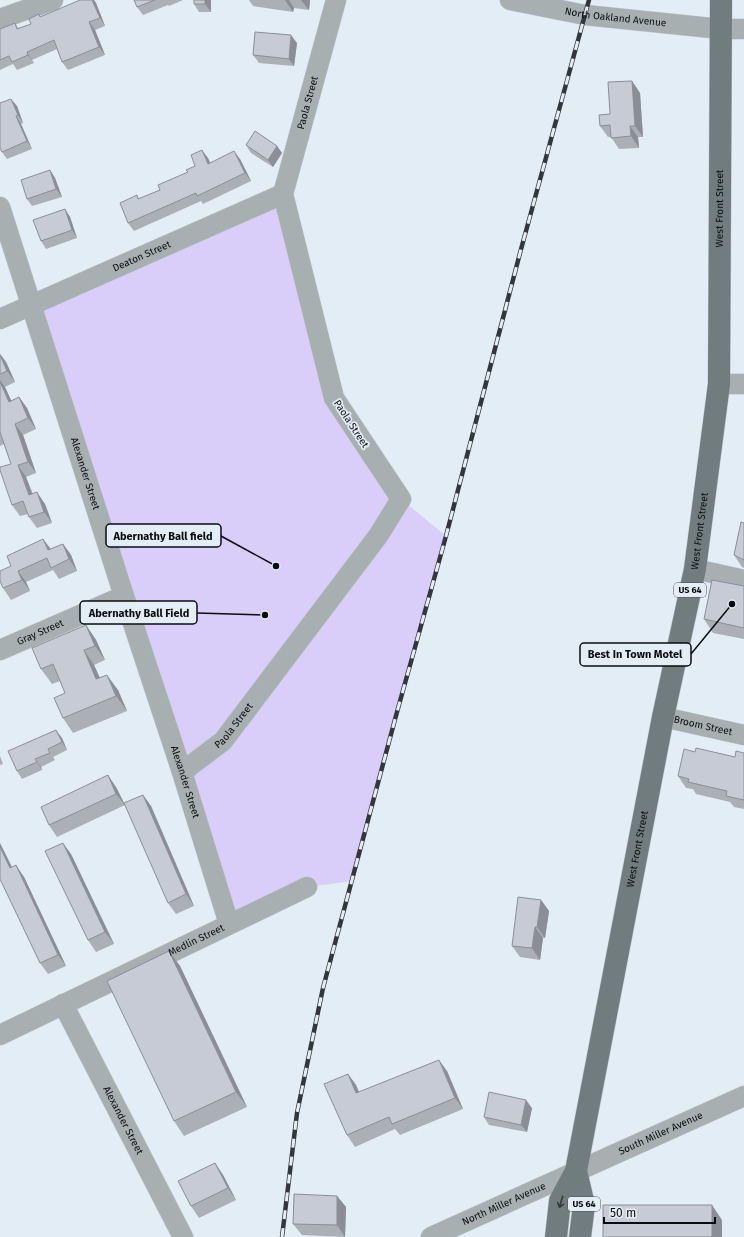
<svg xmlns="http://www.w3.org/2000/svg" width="744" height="1237" font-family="'Fira Sans',sans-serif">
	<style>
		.green { fill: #d9cdfa }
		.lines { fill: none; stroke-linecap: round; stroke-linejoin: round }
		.minor-casing { stroke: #c0c9d1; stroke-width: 21 }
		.major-casing { stroke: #c0c9d1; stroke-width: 23 }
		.minor { stroke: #a8afb0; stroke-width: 20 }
		.major { stroke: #717c7e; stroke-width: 22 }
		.rail-casing { stroke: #33373b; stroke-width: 4.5 }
		.rail { stroke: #e3edf6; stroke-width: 3; stroke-dasharray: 9; stroke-linecap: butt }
		.wall { fill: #abafb8 }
		.shaded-wall { fill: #8b8e96 }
		.building { fill: #c7cbd6; stroke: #8b8e96 }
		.oneway { stroke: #33393c }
		.labels { text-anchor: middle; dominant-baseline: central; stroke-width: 3.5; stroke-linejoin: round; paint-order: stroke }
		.shield { fill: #e3edf6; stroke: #4b5055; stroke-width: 1 }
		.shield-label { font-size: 9px; font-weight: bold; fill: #0a0d10 }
		.street-label { font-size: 10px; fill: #0a0d10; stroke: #e3edf6 }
		.leader { fill: none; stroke: #0a0d10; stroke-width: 1.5 }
		.callout-dot { fill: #0a0d10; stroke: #e3edf6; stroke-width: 1.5 }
		.callout { fill: #e3edf6; stroke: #0a0d10; stroke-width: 1.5 }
		.callout-label { font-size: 11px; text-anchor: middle; font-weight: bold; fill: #0a0d10 }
	</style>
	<rect width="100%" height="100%" fill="#e3edf6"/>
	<path class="green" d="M 283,194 L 334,398 L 401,499 L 446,536 L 397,712 L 353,881 L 307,887 L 229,924 L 31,305 Z"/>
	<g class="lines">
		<g class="minor-casing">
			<g id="minor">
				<path id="s1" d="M 510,0 L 585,15 L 721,29 L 744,29"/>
				<path d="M 0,19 L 53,0"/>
				<path id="s2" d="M 0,207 L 124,596 L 182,772 L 229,924"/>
				<path id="s3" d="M 0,319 L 283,194"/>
				<path d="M 719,384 L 744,384"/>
				<path d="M 695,569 L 744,580"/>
				<path id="s4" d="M 0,650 L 124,596"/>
				<path id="s5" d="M 663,717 L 744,735"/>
				<path id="s6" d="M 182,772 L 223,741 L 378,536 L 401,499 L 334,398 L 283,194 L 336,0"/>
				<path id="s7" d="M 63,1004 L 183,1237"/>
				<path id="s8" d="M 0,1035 L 307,887"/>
				<path id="s9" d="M 431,1237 L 744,1096"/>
			</g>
		</g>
		<g class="major-casing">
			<g id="major">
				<path d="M 576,1171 L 584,1205 L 580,1237"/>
				<path id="s10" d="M 556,1237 L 560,1201 L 576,1171 L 663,717 L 695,569 L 719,384 L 721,0"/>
			</g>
		</g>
		<use href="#minor" class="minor"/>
		<use href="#major" class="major"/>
		<g class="rail-casing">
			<path id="rail" d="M 282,1237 L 297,1113 L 323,988 L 397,712 L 446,536 L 520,253 L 589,0"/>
		</g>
		<use href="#rail" class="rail"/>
	</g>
	<path class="wall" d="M 80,0 L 94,0 L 96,3 L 105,26 L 95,30 L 105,55 L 68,70 L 62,62 L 57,49 L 32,60 L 34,63 L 17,70 L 13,64 L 0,70 L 0,29 L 15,23 L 18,28 L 31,24 L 41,17 Z
		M 134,0 L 183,0 L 169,6 L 168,5 L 143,15 L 137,7 Z
		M 194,0 L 211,0 L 211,12 L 199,12 L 194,4 Z
		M 249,0 L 310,0 L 309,10 L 294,8 L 293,12 L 253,6 Z
		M 297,43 L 294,66 L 259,63 L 253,55 Z
		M 632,81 L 640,93 L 643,137 L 638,137 L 639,148 L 619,149 L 611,137 L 608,137 L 600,126 L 610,114 Z
		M 17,106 L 23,123 L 21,124 L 32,149 L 7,159 L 2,152 Z
		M 246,145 L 277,146 L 282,153 L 273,167 L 251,153 Z
		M 208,158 L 210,163 L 240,159 L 251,181 L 203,204 L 201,201 L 134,231 L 128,223 L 137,195 L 139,199 L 160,190 L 188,172 L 195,166 Z
		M 50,170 L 55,178 L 62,197 L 32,206 L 27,199 Z
		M 65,209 L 70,217 L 77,238 L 46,249 L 41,241 Z
		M 0,354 L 6,362 L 15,382 L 5,387 L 11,401 L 19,397 L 27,408 L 36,429 L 23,435 L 36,473 L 26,477 L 33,494 L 45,504 L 52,523 L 37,528 L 29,517 L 28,514 L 20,516 L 12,505 L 11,464 L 4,444 L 0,446 Z
		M 744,523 L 744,568 L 742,567 L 734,555 Z
		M 43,539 L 51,549 L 63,544 L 71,555 L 77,571 L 59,579 L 53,570 L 26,582 L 30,591 L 11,600 L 3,588 Z
		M 744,586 L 744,639 L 713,633 L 704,619 Z
		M 86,625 L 96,640 L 105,660 L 94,665 L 100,678 L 118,690 L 127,711 L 73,733 L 63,718 L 65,693 L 60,681 L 52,684 L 41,669 Z
		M 62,738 L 67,750 L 53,757 L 55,760 L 41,767 L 42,770 L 22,779 L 17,771 Z
		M 695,752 L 735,757 L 744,753 L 744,809 L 734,807 L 730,802 L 696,794 L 693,789 L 686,788 L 678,776 Z
		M 0,756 L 3,764 L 0,765 Z
		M 116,787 L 125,805 L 57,837 L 49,825 Z
		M 143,795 L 151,806 L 194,906 L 176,914 L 168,903 Z
		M 2,847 L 12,867 L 24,877 L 66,966 L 48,974 L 40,963 Z
		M 71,854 L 114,944 L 96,952 L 88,940 Z
		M 541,900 L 549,911 L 545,938 L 543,938 L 540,960 L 520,957 L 512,946 Z
		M 169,951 L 180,966 L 247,1107 L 184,1136 L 174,1121 Z
		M 447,1071 L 463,1109 L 400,1135 L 395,1129 L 355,1147 L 347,1135 L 348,1074 L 356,1085 L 359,1092 Z
		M 532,1108 L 527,1132 L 489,1125 L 484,1117 Z
		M 215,1163 L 223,1175 L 236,1200 L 199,1218 L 191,1206 Z
		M 337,1196 L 346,1207 L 345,1237 L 302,1235 L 293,1224 Z"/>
	<path class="shaded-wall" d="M 92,0 L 94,0 L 96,3 L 105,26 L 100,18 Z
		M 205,0 L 211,0 L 211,12 L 205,4 Z
		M 285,0 L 289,0 L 294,8 L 293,12 Z
		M 301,0 L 310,0 L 309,10 Z
		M 89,22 L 95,30 L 105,55 L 99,47 Z
		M 291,35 L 297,43 L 294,66 L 289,59 Z
		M 27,52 L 32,60 L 34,63 L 28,55 Z
		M 632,81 L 640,93 L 643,137 L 635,126 Z
		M 11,99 L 17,106 L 23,123 L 18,115 Z
		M 16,116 L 21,124 L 32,149 L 27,141 Z
		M 630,126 L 638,137 L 639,148 L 631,136 Z
		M 277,146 L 282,153 L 273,167 L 268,160 Z
		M 202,150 L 208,158 L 214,172 L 208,164 Z
		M 234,151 L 240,159 L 251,181 L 245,173 Z
		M 50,170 L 55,178 L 62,197 L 56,189 Z
		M 65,209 L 70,217 L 77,238 L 72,230 Z
		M 0,354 L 6,362 L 15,382 L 7,371 L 0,355 Z
		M 0,380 L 5,387 L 17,413 L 9,402 L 0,382 Z
		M 19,397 L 27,408 L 36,429 L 28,418 Z
		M 15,424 L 23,435 L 36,473 L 28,462 Z
		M 18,465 L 26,477 L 37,507 L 29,495 Z
		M 37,492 L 45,504 L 52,523 L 44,512 Z
		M 43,539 L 51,550 L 48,550 Z
		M 63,544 L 71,555 L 77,571 L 69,559 Z
		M 18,571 L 26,582 L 30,591 L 22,580 Z
		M 86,625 L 96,640 L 105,660 L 95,646 Z
		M 84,650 L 94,665 L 107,694 L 96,679 Z
		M 107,675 L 118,690 L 127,711 L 116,696 Z
		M 56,730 L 62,738 L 67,750 L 62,742 Z
		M 35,759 L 41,767 L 42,770 L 37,762 Z
		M 108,775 L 116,787 L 125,805 L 116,794 Z
		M 143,795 L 151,806 L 194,906 L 186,894 Z
		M 0,843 L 2,847 L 18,880 L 10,868 L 0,847 Z
		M 63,843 L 71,854 L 114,944 L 105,932 Z
		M 16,865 L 24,877 L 66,966 L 58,955 Z
		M 541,900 L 549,911 L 545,938 L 537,927 Z
		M 535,927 L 543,938 L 540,960 L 532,948 Z
		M 169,951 L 180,966 L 247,1107 L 236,1092 Z
		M 439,1060 L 447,1071 L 463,1109 L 455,1098 Z
		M 348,1074 L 356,1085 L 364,1105 L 356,1093 Z
		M 526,1100 L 532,1108 L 527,1132 L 521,1125 Z
		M 215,1163 L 223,1175 L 236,1200 L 228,1188 Z
		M 337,1196 L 346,1207 L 345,1237 L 337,1225 Z
		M 712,1205 L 722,1220 L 722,1237 L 712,1237 Z"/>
	<path class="building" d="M 80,0 L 92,0 L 100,18 L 89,22 L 99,47 L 62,62 L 54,40 L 27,52 L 28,55 L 12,62 L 9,56 L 0,60 L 0,29 L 15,23 L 17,29 L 31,24 L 29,19 L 39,14 L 40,17 Z
		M 134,0 L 155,0 L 137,7 Z
		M 194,0 L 205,0 L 205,4 L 194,4 Z
		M 255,32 L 291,35 L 289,59 L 253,55 Z
		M 632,81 L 635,126 L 630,126 L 631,136 L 611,138 L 610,125 L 600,126 L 599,115 L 610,114 L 608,82 Z
		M 11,99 L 18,115 L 16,116 L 27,141 L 2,152 L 0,148 L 0,103 Z
		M 255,131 L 277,146 L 268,160 L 246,145 Z
		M 202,150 L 208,164 L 234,151 L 245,173 L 197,196 L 196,193 L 128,223 L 120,203 L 137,195 L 138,199 L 160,190 L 158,185 L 188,172 L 186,170 L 195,166 L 191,155 Z
		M 50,170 L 56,189 L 27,199 L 21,180 Z
		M 65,209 L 72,230 L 41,241 L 33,220 Z
		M 0,355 L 7,371 L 0,374 Z
		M 0,382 L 9,402 L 19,397 L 28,418 L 15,424 L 28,462 L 18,465 L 29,495 L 37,492 L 44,512 L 29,517 L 23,501 L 12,505 L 0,470 L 0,467 L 11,464 L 0,432 Z
		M 741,522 L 744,523 L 744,560 L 734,555 Z
		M 43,539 L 48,550 L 63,544 L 69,559 L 51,568 L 47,558 L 18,571 L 22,580 L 3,588 L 0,581 L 0,571 L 11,566 L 7,556 Z
		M 712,580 L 744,586 L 744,628 L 704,619 Z
		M 86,625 L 95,646 L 84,650 L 96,679 L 107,675 L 116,696 L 63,718 L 54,698 L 65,693 L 53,664 L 41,669 L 32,648 Z
		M 56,730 L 62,742 L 48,749 L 50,753 L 35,759 L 37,762 L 17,771 L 8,751 Z
		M 696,748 L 735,757 L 736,751 L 744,753 L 744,800 L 726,796 L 727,791 L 688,782 L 689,779 L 678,776 L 684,749 L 695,752 Z
		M 108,775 L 116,794 L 49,825 L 41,807 Z
		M 143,795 L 186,894 L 168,903 L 124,803 Z
		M 63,843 L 105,932 L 88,940 L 45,851 Z
		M 0,847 L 10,868 L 16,865 L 58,955 L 40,963 L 0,879 Z
		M 518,897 L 541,900 L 537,927 L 535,927 L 532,948 L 512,946 Z
		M 169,951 L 236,1092 L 174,1121 L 107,981 Z
		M 439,1060 L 455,1098 L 392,1124 L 389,1117 L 347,1135 L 324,1084 L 348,1074 L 356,1093 Z
		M 489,1092 L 526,1100 L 521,1125 L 484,1117 Z
		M 215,1163 L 228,1188 L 191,1206 L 178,1181 Z
		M 294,1194 L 337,1196 L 337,1225 L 293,1224 Z
		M 603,1205 L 712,1205 L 712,1237 L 603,1237 Z"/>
	<defs><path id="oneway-shaft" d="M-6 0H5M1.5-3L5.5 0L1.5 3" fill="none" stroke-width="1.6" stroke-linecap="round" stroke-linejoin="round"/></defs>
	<use class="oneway" href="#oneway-shaft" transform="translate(561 1202) rotate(107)"/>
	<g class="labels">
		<g class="shield">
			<rect x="674" y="583" width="32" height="14" rx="3"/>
			<rect x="568" y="1197" width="32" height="14" rx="3"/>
		</g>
		<g class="shield-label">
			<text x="690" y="590">US 64</text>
			<text x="584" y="1204">US 64</text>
		</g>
		<g class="street-label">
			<text stroke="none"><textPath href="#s1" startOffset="107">North Oakland Avenue</textPath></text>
			<text stroke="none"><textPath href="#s6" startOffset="778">Paola Street</textPath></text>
			<text stroke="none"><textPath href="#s10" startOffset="1046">West Front Street</textPath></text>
			<text stroke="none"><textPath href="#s3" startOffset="155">Deaton Street</textPath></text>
			<text transform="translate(351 424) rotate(57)">Paola Street</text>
			<text stroke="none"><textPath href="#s2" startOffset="280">Alexander Street</textPath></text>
			<text stroke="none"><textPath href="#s10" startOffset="722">West Front Street</textPath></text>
			<text stroke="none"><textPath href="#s4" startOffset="44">Gray Street</textPath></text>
			<text stroke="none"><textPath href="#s6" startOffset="70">Paola Street</textPath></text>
			<text stroke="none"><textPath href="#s5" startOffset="41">Broom Street</textPath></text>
			<text stroke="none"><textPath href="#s2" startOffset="604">Alexander Street</textPath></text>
			<text stroke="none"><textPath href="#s10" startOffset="398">West Front Street</textPath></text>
			<text stroke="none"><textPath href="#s8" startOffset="218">Medlin Street</textPath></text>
			<text stroke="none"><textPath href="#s7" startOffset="131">Alexander Street</textPath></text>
			<text stroke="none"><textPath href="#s9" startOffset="252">South Miller Avenue</textPath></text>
			<text stroke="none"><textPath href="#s9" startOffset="80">North Miller Avenue</textPath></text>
		</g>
	</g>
	<path class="leader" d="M276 566L221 536M265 615L197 613M732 604L691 654"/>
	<g class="callout-dot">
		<circle cx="276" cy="566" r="4"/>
		<circle cx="265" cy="615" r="4"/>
		<circle cx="732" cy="604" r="4"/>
	</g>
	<g class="callout">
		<rect x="106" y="524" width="115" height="23" rx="4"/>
		<rect x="80" y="601" width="117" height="23" rx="4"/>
		<rect x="580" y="643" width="111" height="23" rx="4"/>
	</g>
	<g class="callout-label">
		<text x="163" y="540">Abernathy Ball field</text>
		<text x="139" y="617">Abernathy Ball Field</text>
		<text x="635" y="658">Best In Town Motel</text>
	</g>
	<path d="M604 1217v6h111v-6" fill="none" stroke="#0a0d10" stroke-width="2"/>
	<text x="610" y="1217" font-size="12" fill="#0a0d10" stroke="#e3edf6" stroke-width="3" paint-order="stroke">50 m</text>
</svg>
